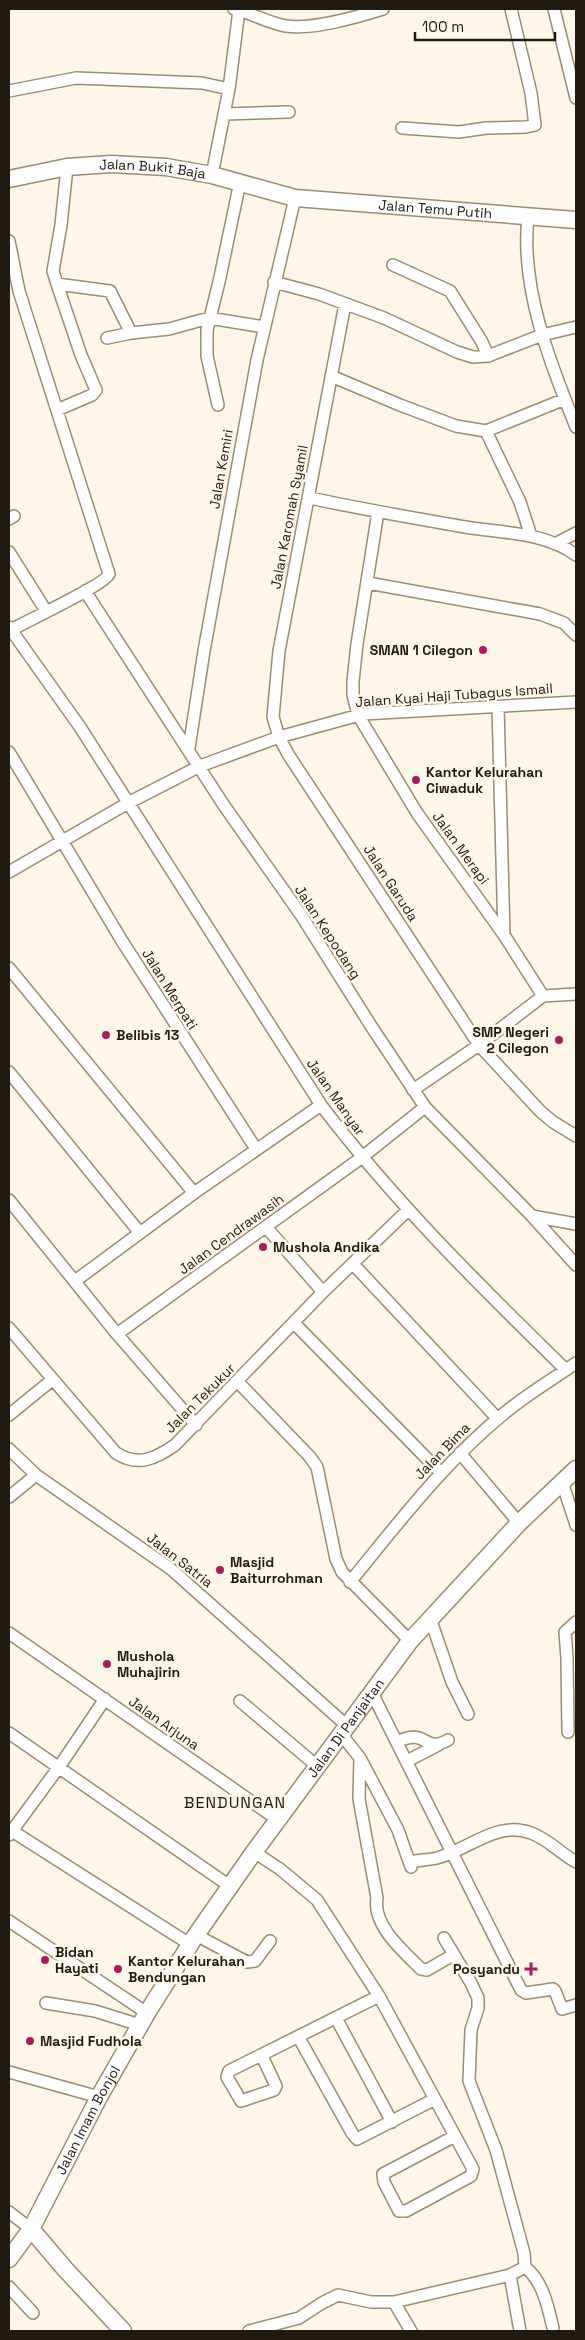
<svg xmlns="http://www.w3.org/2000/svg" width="585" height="2340" font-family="'Space Grotesk',sans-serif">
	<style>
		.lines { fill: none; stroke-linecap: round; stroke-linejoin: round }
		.street-casing { stroke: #9d8b6c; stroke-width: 14 }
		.secondary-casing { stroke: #9d8b6c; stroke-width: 19 }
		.street { stroke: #fff; stroke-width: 11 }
		.secondary { stroke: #fff; stroke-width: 16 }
		.poi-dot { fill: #a91b5b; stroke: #fef6e9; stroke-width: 2 }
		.labels { text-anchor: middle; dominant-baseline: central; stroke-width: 5; stroke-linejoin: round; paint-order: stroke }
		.street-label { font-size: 14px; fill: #211a0e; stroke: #fef6e9 }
		.poi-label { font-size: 14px; font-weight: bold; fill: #211a0e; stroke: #fef6e9; text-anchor: start }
		.quarter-label { font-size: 16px; letter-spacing: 1px; fill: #211a0e; stroke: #fef6e9 }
	</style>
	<rect width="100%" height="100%" fill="#fef6e9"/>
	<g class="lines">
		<g class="street-casing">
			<path id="street" d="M 234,9 C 252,13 268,23 286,26 C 313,30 357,17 383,9
				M 554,9 L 576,98
				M 9,91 L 76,78 L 202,83 L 229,89
				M 225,114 L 289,112
				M 402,128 L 459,132 L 486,128 L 526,127 L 535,125 L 531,93 L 511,9
				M 212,175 L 229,89 L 239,10
				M 528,217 C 520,287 550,363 576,427
				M 9,241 L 19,291 L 109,574 C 106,584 25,622 11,630
				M 393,265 L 450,291 L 482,342 L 488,356
				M 274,282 L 319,294 L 384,318 L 457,352 L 473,357 L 488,356 L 542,335 L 576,327
				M 57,284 L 53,271 L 61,225 L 67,167
				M 345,304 L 279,651 L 273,717 L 279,737 L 288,754 L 479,1045 L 540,1111 L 553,1122 L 576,1136
				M 107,338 L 131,333
				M 331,376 L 400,405 L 456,426 L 486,431 L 565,399
				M 218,405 L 207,356 L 207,330 L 219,282 L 240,182
				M 57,410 L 92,395 L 96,390 L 81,355 L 57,284 L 110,291 L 131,333 L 169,329 L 209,318 L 264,327
				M 486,431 L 520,502 L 531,536
				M 310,498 C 361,509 413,518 465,527 C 501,533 545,532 576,555
				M 378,512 L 357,644 L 353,681 L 353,695 L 358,715 L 417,813 L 504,935 L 543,996
				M 9,519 L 14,516
				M 555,544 L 576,533
				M 9,552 L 46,611
				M 368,583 L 540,614 L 564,623 L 576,635
				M 85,591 L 223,804 L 301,915 L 373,1029 L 425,1107 L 532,1216 L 576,1265
				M 9,627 L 80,727 L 321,1105 C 394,1201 480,1286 566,1370
				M 498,707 L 504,935
				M 189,748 L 204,651 L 257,360 L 295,198
				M 9,752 L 122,941 L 256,1149
				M 9,872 L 128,803 L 200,766 L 279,737 L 363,714 L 576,702
				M 9,968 L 194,1193
				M 543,996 L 576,994
				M 9,1072 L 140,1233
				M 413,1090 L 479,1045 L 543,996
				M 9,1200 L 117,1334 L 196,1425
				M 532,1216 L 576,1224
				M 266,1227 L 323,1292
				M 353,1264 L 497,1418
				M 75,1281 L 194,1193 L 321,1105
				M 294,1323 L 441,1473
				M 9,1328 L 116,1453 C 138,1467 155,1459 175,1445 L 323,1292 L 408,1210
				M 117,1334 L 361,1158 L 425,1107
				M 238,1382 L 310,1457 L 317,1467 L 336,1559 L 342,1572 L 410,1641
				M 9,1415 L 52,1380
				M 9,1449 L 36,1475 L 171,1569 L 346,1725
				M 460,1453 L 519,1523
				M 562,1482 L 576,1525
				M 9,1497 L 36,1475
				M 350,1582 C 399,1522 446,1460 507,1411 C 529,1393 553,1379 576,1363
				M 430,1618 L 452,1682 L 468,1714
				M 9,1633 L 278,1820
				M 371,1691 L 521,1990 L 526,1993 L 553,1989 L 555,1991 L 562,2009 L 576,2005
				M 240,1701 L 317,1766
				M 568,1732 L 567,1658 L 565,1632 L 576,1622
				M 9,1733 L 231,1887
				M 341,1734 L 360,1758 L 359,1799 L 377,1898 C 372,1925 403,1951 421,1969 L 427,1970 L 453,1955
				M 397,1742 C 428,1727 423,1754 448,1740
				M 360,1758 L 398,1830 L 411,1867
				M 407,1761 L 438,1745
				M 9,1829 L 191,1945
				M 9,1835 L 59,1767 L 105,1699
				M 254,1852 L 280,1869 L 317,1900 L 379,1996 L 473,2169 L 471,2176 L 406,2211 L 399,2211 L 384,2182 L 383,2174 L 455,2136
				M 410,1862 C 419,1860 428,1860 437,1858 C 468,1850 497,1820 531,1833 C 548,1839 560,1853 576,1862
				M 9,1921 L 147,2013
				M 196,1935 L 247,1962 L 255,1961 L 270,1941
				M 46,2003 L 95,2011 L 140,2025
				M 336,2018 L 392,2122
				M 299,2038 L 352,2133 L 357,2139 L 435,2099
				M 262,2056 L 276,2086 L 274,2090 L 241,2101 L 227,2077 L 229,2071 L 379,1996
				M 9,2072 L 99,2097
				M 9,2212 L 31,2229
				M 525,2267 C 543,2281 548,2307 553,2328
				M 510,2275 L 520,2331
				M 9,2287 L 33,2313
				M 394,2302 L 411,2331
				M 249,2331 L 299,2318 L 322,2303 L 338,2295 L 371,2302 L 394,2302 L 510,2275 L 525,2267 L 524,2253 L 496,2150 L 469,2081 L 471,2030 L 478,2008 L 478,1998 L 471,1983 L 444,1938"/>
		</g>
		<g class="secondary-casing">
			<g id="secondary">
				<path id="s1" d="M 9,179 L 67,167 L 111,164 L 166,167 L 212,175 L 295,198 L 576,220"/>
				<path d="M 31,2229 L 65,2269 L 123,2331"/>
				<path id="s2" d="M 9,2259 L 31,2229 L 99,2097 L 147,2013 L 196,1935 L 254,1852 L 410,1641 L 519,1523 L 576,1469"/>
			</g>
		</g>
		<use href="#street" class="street"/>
		<use href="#secondary" class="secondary"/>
	</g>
	<g class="poi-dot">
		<circle cx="483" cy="650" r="5"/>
		<circle cx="416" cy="780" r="5"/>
		<circle cx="106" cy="1035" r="5"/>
		<circle cx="559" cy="1040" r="5"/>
		<circle cx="263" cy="1247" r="5"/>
		<circle cx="220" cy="1570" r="5"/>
		<circle cx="107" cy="1664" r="5"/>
		<circle cx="45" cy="1960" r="5"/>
		<circle cx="118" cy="1969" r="5"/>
		<path d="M528.5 1961.5h5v5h5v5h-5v5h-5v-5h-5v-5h5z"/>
		<circle cx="30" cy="2041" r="5"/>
	</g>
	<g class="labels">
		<g class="street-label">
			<text stroke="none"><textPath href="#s1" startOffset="145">Jalan Bukit Baja</textPath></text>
			<text stroke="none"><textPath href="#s1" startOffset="432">Jalan Temu Putih</textPath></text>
			<text transform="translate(221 469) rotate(-80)">Jalan Kemiri</text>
			<text transform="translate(289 517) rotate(-79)">Jalan Karomah Syamil</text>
			<text transform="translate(454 695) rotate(-4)">Jalan Kyai Haji Tubagus Ismail</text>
			<text transform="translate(461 848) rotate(54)">Jalan Merapi</text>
			<text transform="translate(391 883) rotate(57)">Jalan Garuda</text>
			<text transform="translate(328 932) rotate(57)">Jalan Kepodang</text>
			<text transform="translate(170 989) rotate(58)">Jalan Merpati</text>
			<text transform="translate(336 1097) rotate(55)">Jalan Manyar</text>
			<text transform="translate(231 1234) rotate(-36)">Jalan Cendrawasih</text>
			<text transform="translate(200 1398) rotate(-45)">Jalan Tekukur</text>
			<text transform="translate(442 1451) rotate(-46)">Jalan Bima</text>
			<text transform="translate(180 1560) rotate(38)">Jalan Satria</text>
			<text transform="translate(164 1723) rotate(35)">Jalan Arjuna</text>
			<text stroke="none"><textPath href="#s2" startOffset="630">Jalan Di Panjaitan</textPath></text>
			<text stroke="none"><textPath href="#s2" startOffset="160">Jalan Imam Bonjol</textPath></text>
		</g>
		<g class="poi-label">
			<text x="473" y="650" text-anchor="end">SMAN 1 Cilegon</text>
			<text x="426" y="772">Kantor Kelurahan<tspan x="426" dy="16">Ciwaduk</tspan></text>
			<text x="549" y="1032" text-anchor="end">SMP Negeri<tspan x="549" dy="16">2 Cilegon</tspan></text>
			<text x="116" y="1035">Belibis 13</text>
			<text x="273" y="1247">Mushola Andika</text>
			<text x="230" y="1562">Masjid<tspan x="230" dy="16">Baiturrohman</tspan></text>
			<text x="117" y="1656">Mushola<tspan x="117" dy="16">Muhajirin</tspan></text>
			<text x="55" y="1952">Bidan<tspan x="55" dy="16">Hayati</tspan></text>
			<text x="128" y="1961">Kantor Kelurahan<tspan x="128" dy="16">Bendungan</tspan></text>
			<text x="520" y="1969" text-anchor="end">Posyandu</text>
			<text x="40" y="2041">Masjid Fudhola</text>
		</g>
		<g class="quarter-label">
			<text x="235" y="1802">BENDUNGAN</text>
		</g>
	</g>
	<rect width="585" height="2340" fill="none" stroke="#211a0e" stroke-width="20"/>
	<path d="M415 32v8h140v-8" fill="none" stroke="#211a0e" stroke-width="2.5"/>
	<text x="422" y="32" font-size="15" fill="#211a0e" stroke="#fef6e9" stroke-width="4" paint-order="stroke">100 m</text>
</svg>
